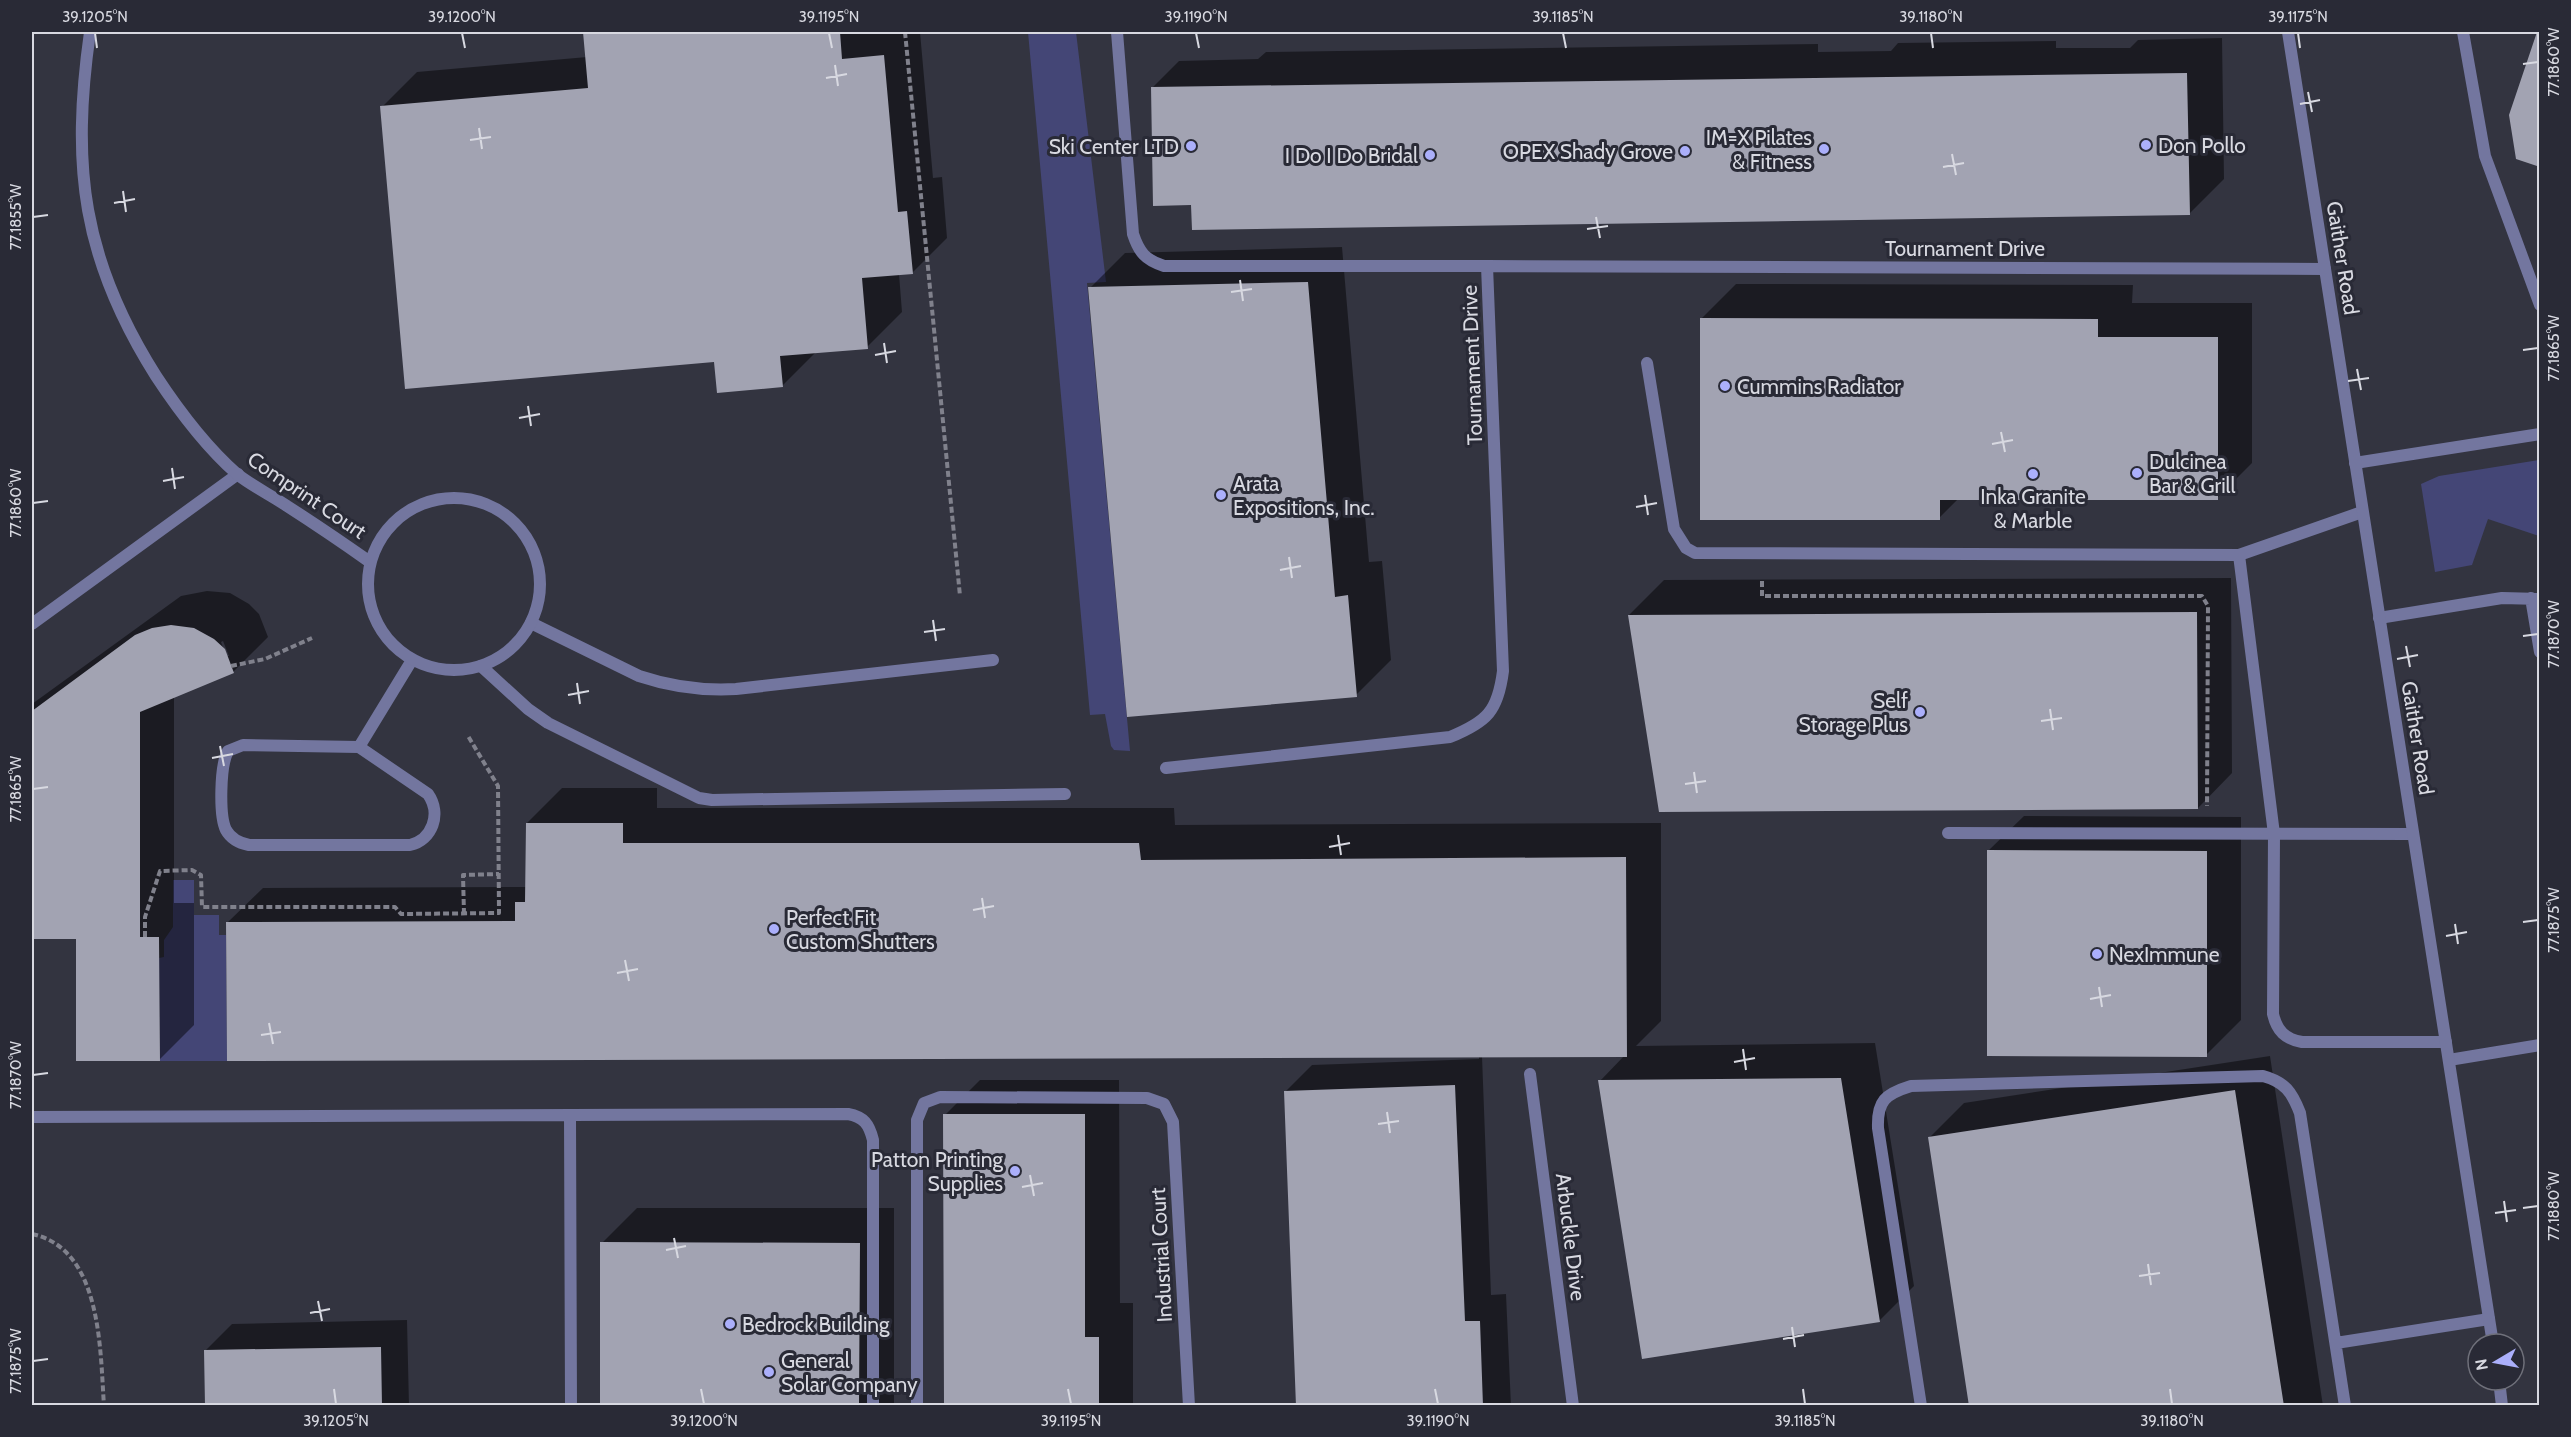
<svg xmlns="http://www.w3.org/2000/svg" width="2571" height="1437" font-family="Cabin,sans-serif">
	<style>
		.green { fill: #444676 }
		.shadow { fill: #0007; fill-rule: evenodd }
		.building { fill: #a2a3b2 }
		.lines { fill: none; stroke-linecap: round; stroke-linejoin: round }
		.path { stroke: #80818c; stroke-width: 4; stroke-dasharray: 6 3; stroke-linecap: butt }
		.service { stroke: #73769f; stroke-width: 12 }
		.minor { stroke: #73769f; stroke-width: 12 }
		.ticks { fill: none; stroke: #d8d9e1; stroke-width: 2 }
		.poi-dot { fill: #abaffb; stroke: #292a36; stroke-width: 2 }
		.labels { text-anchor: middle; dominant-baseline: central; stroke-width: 6; stroke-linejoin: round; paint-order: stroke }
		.poi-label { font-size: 21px; fill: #d8d9e1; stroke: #292a36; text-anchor: start }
		.street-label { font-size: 21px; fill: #d8d9e1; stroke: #292a36 }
		.neatline { fill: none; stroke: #d8d9e1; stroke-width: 2 }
		.ticks-label { font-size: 15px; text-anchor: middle; fill: #d8d9e1 }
	</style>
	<rect width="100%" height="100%" fill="#333440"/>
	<path class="green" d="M 1028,32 L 1076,32 L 1106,282 L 1087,283 L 1130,751 L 1114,750 L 1111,746 L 1105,714 L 1090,715 Z
		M 2539,460 L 2539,536 L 2488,519 L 2472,565 L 2435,572 L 2421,484 L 2439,476 Z
		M 173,880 L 194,880 L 194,915 L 219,915 L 219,935 L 226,935 L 227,1061 L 160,1061 L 159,958 L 164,957 L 164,940 L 173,927 Z"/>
	<path class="shadow" d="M 584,32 L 920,32 L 933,178 L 942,177 L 947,238 L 912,273 L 899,274 L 902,312 L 867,347 L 816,352 L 782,386 L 716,360 L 382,107 L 417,72 L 587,57 Z
		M 2222,38 L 2224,179 L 2189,214 L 1152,88 L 1179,61 L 1258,59 L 1266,52 L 1818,44 L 1818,52 L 1891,51 L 1898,43 L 2056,41 L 2056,48 L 2130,48 L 2138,40 Z
		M 1342,247 L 1369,562 L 1382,561 L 1391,660 L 1356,695 L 1090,288 L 1125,253 Z
		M 1736,284 L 2133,285 L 2132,303 L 2252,303 L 2252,463 L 2217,498 L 1959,498 L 1939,518 L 1701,319 Z
		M 2231,578 L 2232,773 L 2198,808 L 1629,615 L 1664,580 Z
		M 207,591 L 230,593 L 249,604 L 259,614 L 268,637 L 233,672 L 174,696 L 174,903 L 194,903 L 194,1025 L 159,1060 L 78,938 L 32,938 L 32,704 L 181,596 ZM 223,641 L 229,656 L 226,656 L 221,642 Z
		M 562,788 L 657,788 L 657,808 L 1174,808 L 1175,825 L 1661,823 L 1661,1021 L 1636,1046 L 1875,1043 L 1914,1286 L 1879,1321 L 1600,1081 L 1625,1055 L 1482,1056 L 1491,1295 L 1506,1294 L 1511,1406 L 1297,1406 L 1285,1092 L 1312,1065 L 1479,1059 L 1479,1056 L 228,922 L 263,888 L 527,887 L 527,823 Z
		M 2024,816 L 2241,817 L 2241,1020 L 2206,1055 L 1989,850 Z
		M 2270,1056 L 2323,1406 L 1970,1406 L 1929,1138 L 1964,1103 Z
		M 980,1080 L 1119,1080 L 1120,1303 L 1133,1303 L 1133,1406 L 945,1406 L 945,1115 Z
		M 637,1208 L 894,1208 L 894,1406 L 602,1406 L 602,1243 Z
		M 407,1320 L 409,1406 L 207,1406 L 205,1351 L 232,1324 Z"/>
	<path class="building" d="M 583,32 L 840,32 L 842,59 L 884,55 L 898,212 L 907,211 L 913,274 L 862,278 L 868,349 L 780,356 L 783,387 L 717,393 L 714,362 L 405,389 L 380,106 L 588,88 Z
		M 2537,32 L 2540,32 L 2540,167 L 2516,159 L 2509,115 Z
		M 2187,73 L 2190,215 L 1192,230 L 1191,205 L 1153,206 L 1151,87 Z
		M 1308,282 L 1335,597 L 1348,595 L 1357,697 L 1127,717 L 1088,287 Z
		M 1700,318 L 2098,319 L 2098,337 L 2218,337 L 2218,500 L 1940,500 L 1940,520 L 1700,520 Z
		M 2197,612 L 2198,809 L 1659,812 L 1628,615 Z
		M 171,625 L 194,628 L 214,639 L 225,649 L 234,673 L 140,712 L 140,937 L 159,937 L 160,1061 L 76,1061 L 76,939 L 32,939 L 32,711 L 135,635 L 152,628 Z
		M 526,823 L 623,823 L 623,843 L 1139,843 L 1141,860 L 1626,857 L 1627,1057 L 227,1061 L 226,922 L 515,921 L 515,902 L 525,902 Z
		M 1987,850 L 2207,851 L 2207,1057 L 1987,1056 Z
		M 1841,1078 L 1880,1322 L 1642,1359 L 1598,1080 Z
		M 1455,1085 L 1465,1321 L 1480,1321 L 1483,1406 L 1296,1406 L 1284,1091 Z
		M 2235,1090 L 2284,1406 L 1969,1406 L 1928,1137 Z
		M 943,1114 L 1085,1114 L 1085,1337 L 1099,1337 L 1099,1406 L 944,1406 Z
		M 600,1242 L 860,1243 L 859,1406 L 600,1406 Z
		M 381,1347 L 382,1406 L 205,1406 L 204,1350 Z"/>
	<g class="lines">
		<path class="path" d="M 905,32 L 960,596
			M 1762,581 L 1762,596 L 2202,596 L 2208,606 L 2207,806
			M 231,666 L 265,659 L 312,638
			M 464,914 L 463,875 L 499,874
			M 145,937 L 145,917 L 160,871 L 192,870 L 201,875 L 202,907 L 395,907 L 401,914 L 499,913 L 498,786 L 468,736
			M 32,1234 C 102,1249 100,1349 104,1406"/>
		<path class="service" d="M 1117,32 L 1133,234 C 1139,252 1145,260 1164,266 L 1487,266
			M 2463,32 L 2485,156 L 2540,305
			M 1647,363 L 1674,529 L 1686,548 L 1695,553 L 2239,555 L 2362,512
			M 2355,463 L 2540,434
			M 2239,555 L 2274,834 L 2273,1014 C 2277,1031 2285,1039 2302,1042 L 2446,1042
			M 2531,598 L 2540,652
			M 2379,618 L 2502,598 L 2540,599
			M 531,623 L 639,676 C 672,687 702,691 736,689 L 993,660
			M 32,624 L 238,474
			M 481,666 L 528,709 L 548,723 L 699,798 L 712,800 L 1065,794
			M 359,747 L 428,794 C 442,814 432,840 410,845 L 249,845 C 239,843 231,839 226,830 C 219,816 220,765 228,751 L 243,745 L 359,747 L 412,660
			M 1166,768 L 1450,737 C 1487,722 1498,711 1503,671 L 1487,266 L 2325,269
			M 1948,833 L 2413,834
			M 2449,1060 L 2540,1045
			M 1530,1074 L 1573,1406
			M 570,1115 L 571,1406
			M 32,1117 L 848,1114 C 864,1117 869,1124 873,1140 L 873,1406
			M 2336,1343 L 2489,1319
			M 917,1406 L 917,1120 L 924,1103 L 940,1097 L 1147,1098 L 1164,1104 L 1173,1122 L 1189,1406
			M 1921,1406 L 1878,1128 C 1877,1101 1885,1094 1911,1086 L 2263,1076 C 2285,1082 2292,1092 2300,1113 L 2345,1406"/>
		<path class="minor" d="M 90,32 C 71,166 82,259 156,376 C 179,411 205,446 237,474 C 252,486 271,495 287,506 C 315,524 343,543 370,562
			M 2288,32 L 2493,1344
			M368 584a86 86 0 1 1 172 0a86 86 0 1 1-172 0Z
			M 2499,1380 L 2502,1406"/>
	</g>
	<path class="ticks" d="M 95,33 L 97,48M 462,33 L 465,48M 829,33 L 832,48M 1196,33 L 1199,48M 1563,33 L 1566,48M 1931,33 L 1933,48M 2298,33 L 2300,48M 2523,64 L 2538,62M 835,65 L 838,86M 826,78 L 847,74M 2308,92 L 2312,112M 2300,104 L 2320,100M 479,128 L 482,149M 470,140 L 491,137M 1952,154 L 1956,175M 1943,167 L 1964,163M 123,191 L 126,212M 114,203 L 135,199M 33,217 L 48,215M 1596,217 L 1600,238M 1587,229 L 1608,226M 1240,280 L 1243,301M 1231,292 L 1252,289M 884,343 L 887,363M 2523,350 L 2538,348M 875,355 L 896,351M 2357,369 L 2361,390M 2348,381 L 2369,378M 528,406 L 531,426M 519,418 L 540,414M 2001,432 L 2005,452M 1992,444 L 2013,440M 172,468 L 175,489M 163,481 L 184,477M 1645,495 L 1648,515M 33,503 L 48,501M 1636,507 L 1657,503M 1289,557 L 1292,578M 1280,570 L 1301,566M 933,620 L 936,641M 924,632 L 945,629M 2523,636 L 2538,634M 2406,646 L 2410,667M 2397,659 L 2418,655M 577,683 L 580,704M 568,695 L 589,691M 2050,709 L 2053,730M 2041,721 L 2062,718M 220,746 L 224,766M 212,758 L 233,754M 1694,772 L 1697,793M 1685,784 L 1706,781M 33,789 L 48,787M 1338,835 L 1341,855M 1329,847 L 1350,843M 982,898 L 985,918M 973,910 L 994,906M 2523,922 L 2538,920M 2455,924 L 2458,944M 2446,936 L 2467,932M 625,960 L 629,981M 617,973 L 638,969M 2099,987 L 2102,1007M 2090,999 L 2111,995M 269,1023 L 273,1044M 261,1035 L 281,1032M 1743,1049 L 1746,1070M 1734,1062 L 1755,1058M 33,1075 L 48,1073M 1387,1112 L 1390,1133M 1378,1124 L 1399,1121M 1030,1175 L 1034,1196M 1022,1187 L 1043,1183M 2504,1201 L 2507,1222M 2523,1208 L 2538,1206M 2495,1213 L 2516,1210M 674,1238 L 678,1258M 666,1250 L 686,1246M 2148,1264 L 2151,1285M 2139,1276 L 2160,1273M 318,1301 L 322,1321M 310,1313 L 330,1309M 1792,1327 L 1795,1347M 1783,1339 L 1804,1335M 33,1361 L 48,1359M 334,1389 L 336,1404M 701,1389 L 704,1404M 1068,1389 L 1071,1404M 1435,1389 L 1438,1404M 1803,1389 L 1805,1404M 2170,1389 L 2172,1404"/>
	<g class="poi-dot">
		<circle cx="2146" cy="145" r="6"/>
		<circle cx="1191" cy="146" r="6"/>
		<circle cx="1824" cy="149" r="6"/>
		<circle cx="1685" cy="151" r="6"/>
		<circle cx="1430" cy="155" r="6"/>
		<circle cx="1725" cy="386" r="6"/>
		<circle cx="2137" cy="473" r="6"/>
		<circle cx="2033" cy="474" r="6"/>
		<circle cx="1221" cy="495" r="6"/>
		<circle cx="1920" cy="712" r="6"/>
		<circle cx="774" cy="929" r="6"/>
		<circle cx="2097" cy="954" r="6"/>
		<circle cx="1015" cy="1171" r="6"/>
		<circle cx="730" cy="1324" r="6"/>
		<circle cx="769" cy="1372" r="6"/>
	</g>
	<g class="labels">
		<g class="poi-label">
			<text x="1812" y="137" text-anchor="end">IM=X Pilates<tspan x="1812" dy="24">&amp; Fitness</tspan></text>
			<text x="2158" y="145">Don Pollo</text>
			<text x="1179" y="146" text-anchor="end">Ski Center LTD</text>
			<text x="1673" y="151" text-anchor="end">OPEX Shady Grove</text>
			<text x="1418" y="155" text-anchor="end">I Do I Do Bridal</text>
			<text x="1737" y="386">Cummins Radiator</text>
			<text x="2149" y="461">Dulcinea<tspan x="2149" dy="24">Bar &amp; Grill</tspan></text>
			<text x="1233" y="483">Arata<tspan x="1233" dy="24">Expositions, Inc.</tspan></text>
			<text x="2033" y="496" text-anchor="middle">Inka Granite<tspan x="2033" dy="24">&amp; Marble</tspan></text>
			<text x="1908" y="700" text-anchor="end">Self<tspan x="1908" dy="24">Storage Plus</tspan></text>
			<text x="786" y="917">Perfect Fit<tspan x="786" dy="24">Custom Shutters</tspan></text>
			<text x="2109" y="954">NexImmune</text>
			<text x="1003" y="1159" text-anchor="end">Patton Printing<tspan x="1003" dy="24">Supplies</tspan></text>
			<text x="742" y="1324">Bedrock Building</text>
			<text x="781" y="1360">General<tspan x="781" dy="24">Solar Company</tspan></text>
		</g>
		<g class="street-label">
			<text x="1965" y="248">Tournament Drive</text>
			<text transform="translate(2343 258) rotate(81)">Gaither Road</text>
			<text transform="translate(1472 365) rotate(-92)">Tournament Drive</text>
			<text transform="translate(307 495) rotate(34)">Comprint Court</text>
			<text transform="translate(2418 738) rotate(81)">Gaither Road</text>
			<text transform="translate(1571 1237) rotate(83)">Arbuckle Drive</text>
			<text transform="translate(1161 1255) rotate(-93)">Industrial Court</text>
		</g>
	</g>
	<rect width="2571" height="1437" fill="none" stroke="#292a36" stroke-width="66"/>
	<g transform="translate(2496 1362) rotate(260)"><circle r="28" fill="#292a36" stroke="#6f707a" stroke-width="1.5"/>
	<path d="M0-4.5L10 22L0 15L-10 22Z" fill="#abaffb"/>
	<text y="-9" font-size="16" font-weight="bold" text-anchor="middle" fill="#d8d9e1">N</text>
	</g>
	<rect x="33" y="33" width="2505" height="1371" class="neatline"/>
	<g class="ticks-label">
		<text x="95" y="22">39.1205°N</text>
		<text x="462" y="22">39.1200°N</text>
		<text x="829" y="22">39.1195°N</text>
		<text x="1196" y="22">39.1190°N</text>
		<text x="1563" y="22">39.1185°N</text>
		<text x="1931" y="22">39.1180°N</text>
		<text x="2298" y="22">39.1175°N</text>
		<text transform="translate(2554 62) rotate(-90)" y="5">77.1860°W</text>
		<text transform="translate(16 217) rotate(-90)" y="5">77.1855°W</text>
		<text transform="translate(2554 348) rotate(-90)" y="5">77.1865°W</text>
		<text transform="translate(16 503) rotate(-90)" y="5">77.1860°W</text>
		<text transform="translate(2554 634) rotate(-90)" y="5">77.1870°W</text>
		<text transform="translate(16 789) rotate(-90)" y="5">77.1865°W</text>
		<text transform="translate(2554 920) rotate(-90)" y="5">77.1875°W</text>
		<text transform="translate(16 1075) rotate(-90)" y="5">77.1870°W</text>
		<text transform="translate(2554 1206) rotate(-90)" y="5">77.1880°W</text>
		<text transform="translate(16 1361) rotate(-90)" y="5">77.1875°W</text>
		<text x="336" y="1426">39.1205°N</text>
		<text x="704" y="1426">39.1200°N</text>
		<text x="1071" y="1426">39.1195°N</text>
		<text x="1438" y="1426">39.1190°N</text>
		<text x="1805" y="1426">39.1185°N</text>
		<text x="2172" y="1426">39.1180°N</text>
	</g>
</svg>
